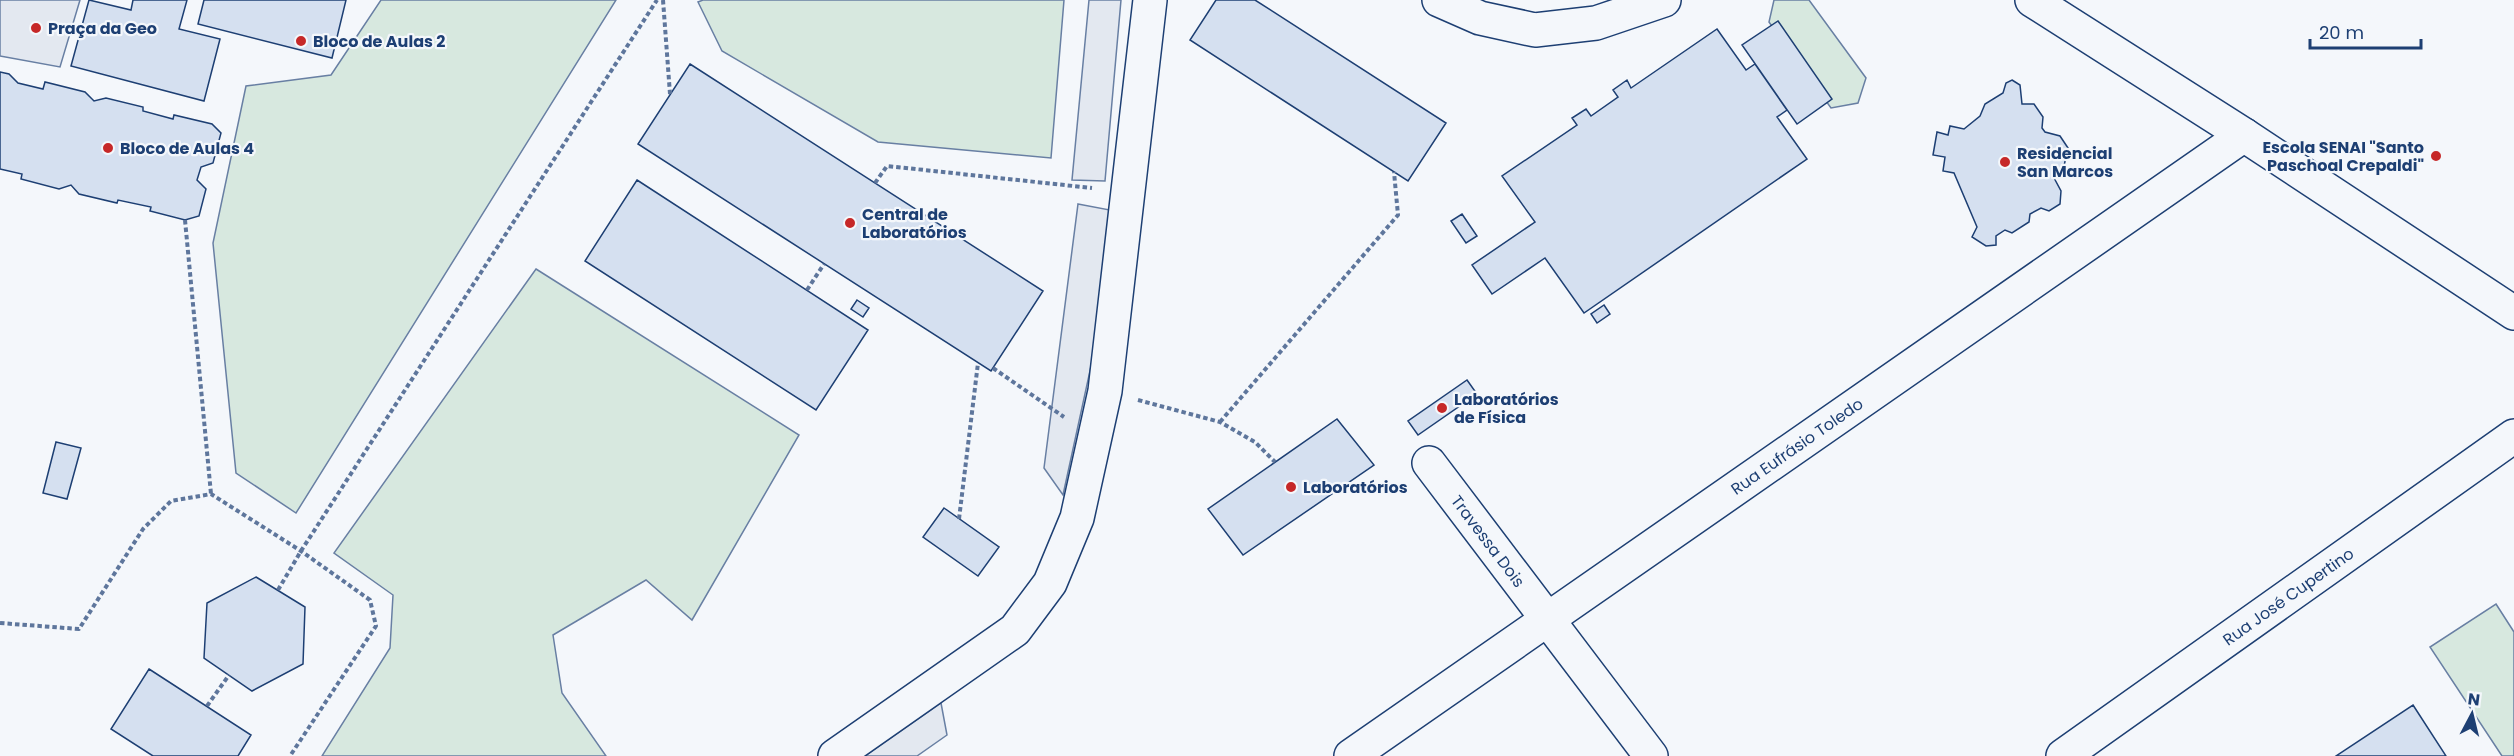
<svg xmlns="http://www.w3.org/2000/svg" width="2514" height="756" font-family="Poppins,sans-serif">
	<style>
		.green { fill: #d7e8df; stroke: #687fa3; stroke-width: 1.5 }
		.parking { fill: #e3e8f0; stroke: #687fa3; stroke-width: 1.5 }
		.building { fill: #d5e0f0; stroke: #1d3f73; stroke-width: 1.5 }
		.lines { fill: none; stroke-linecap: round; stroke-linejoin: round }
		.minor-casing { stroke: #1d3f73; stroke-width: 36 }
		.path { stroke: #5e769c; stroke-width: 4; stroke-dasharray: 4.5 3; stroke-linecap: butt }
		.minor { stroke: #f4f7fb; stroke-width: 33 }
		.poi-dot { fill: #c62828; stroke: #f4f7fb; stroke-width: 2 }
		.labels { text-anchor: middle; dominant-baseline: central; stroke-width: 4.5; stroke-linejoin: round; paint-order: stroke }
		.poi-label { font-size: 16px; font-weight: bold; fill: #1d3f73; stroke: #f4f7fb; text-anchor: start }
		.street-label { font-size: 16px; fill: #1d3f73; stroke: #f4f7fb }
	</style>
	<rect width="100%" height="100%" fill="#f4f7fb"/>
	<path class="green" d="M 381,0 L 616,0 L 296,513 L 236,473 L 213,243 L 246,86 L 331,75 Z
		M 703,0 L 1064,0 L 1051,158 L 878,142 L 722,51 L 698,2 Z
		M 1774,0 L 1809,0 L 1866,78 L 1858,103 L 1831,108 L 1769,22 Z
		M 536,269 L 799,435 L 692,620 L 646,580 L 553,635 L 562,693 L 606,756 L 322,756 L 390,648 L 393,595 L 334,553 Z
		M 2496,604 L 2514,632 L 2514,756 L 2502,756 L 2430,647 Z"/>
	<path class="parking" d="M 0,0 L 80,0 L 60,67 L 0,56 Z
		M 1089,0 L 1121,0 L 1105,181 L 1072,180 Z
		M 1078,204 L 1110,210 L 1093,357 L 1063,495 L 1044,468 Z
		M 941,703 L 947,735 L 917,756 L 865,756 Z"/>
	<path class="building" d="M 89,0 L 131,10 L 133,0 L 187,0 L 179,29 L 220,39 L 204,101 L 71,66 Z
		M 204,0 L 346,0 L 332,58 L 198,24 Z
		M 1216,0 L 1255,0 L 1446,123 L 1408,181 L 1190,40 Z
		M 1778,21 L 1832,99 L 1797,124 L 1742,45 Z
		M 1717,29 L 1746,70 L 1755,64 L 1787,110 L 1777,117 L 1807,159 L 1584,313 L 1545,258 L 1492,294 L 1472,265 L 1535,222 L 1502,176 L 1577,125 L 1572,118 L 1586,109 L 1591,116 L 1618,97 L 1613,90 L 1627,80 L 1631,88 Z
		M 690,64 L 1043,291 L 991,371 L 638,144 Z
		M 0,72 L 9,74 L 18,83 L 43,89 L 45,82 L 85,92 L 94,101 L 106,98 L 143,107 L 143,111 L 173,119 L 174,115 L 212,124 L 221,133 L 213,163 L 201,167 L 197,180 L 206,189 L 199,216 L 185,220 L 150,211 L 151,207 L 118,200 L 117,203 L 79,194 L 71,185 L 59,189 L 21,179 L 22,174 L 0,169 Z
		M 2012,80 L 2020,85 L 2022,104 L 2034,104 L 2043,117 L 2042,128 L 2045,132 L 2060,136 L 2068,148 L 2064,166 L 2053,176 L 2061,191 L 2060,204 L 2049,211 L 2041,208 L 2030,214 L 2029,222 L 2012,233 L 2005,230 L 1996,236 L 1996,245 L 1986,246 L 1972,237 L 1977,227 L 1954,173 L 1943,171 L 1945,157 L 1933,155 L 1937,132 L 1948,135 L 1950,126 L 1964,129 L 1980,116 L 1985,104 L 2003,93 L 2006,83 Z
		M 637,180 L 868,330 L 816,410 L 585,261 Z
		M 1462,214 L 1477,236 L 1466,243 L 1451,221 Z
		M 857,300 L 869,308 L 863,317 L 851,309 Z
		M 1604,305 L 1610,314 L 1597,323 L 1591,314 Z
		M 1467,380 L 1477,394 L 1418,435 L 1408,421 Z
		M 1337,419 L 1374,465 L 1243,555 L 1208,509 Z
		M 56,442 L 81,448 L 67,499 L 43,493 Z
		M 944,508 L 999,547 L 978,576 L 923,537 Z
		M 256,577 L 305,607 L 303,664 L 252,691 L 204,658 L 207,603 Z
		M 149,669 L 251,735 L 238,756 L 153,756 L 111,729 Z
		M 2413,705 L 2446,756 L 2336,756 Z"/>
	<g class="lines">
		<g class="minor-casing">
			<g id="minor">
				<path d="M 1439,0 L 1480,18 L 1535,30 L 1596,23 L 1664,0"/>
				<path d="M 2032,0 L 2244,135 L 2514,313"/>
				<path id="s1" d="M 1429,463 L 1651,756"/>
				<path d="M 835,756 L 1015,630 L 1050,583 L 1077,518 L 1105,391 L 1150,0"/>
				<path id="s2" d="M 1351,756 L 2244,135"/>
				<path id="s3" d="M 2063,756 L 2514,436"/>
			</g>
		</g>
		<path class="path" d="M 663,0 L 670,94
			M 875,183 L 887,166 L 1092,188
			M 185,220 L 211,494
			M 807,290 L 824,264
			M 993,368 L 1064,417
			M 1138,400 L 1220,422 L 1255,442 L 1275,462
			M 1220,422 L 1398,215 L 1394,172
			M 959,519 L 978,363
			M 278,590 L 301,551 L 657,0
			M 0,623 L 79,629 L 143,529 L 171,501 L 211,494 L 301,551 L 370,600 L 376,626 L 290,756
			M 207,706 L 229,675"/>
		<use href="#minor" class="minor"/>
	</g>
	<g class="poi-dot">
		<circle cx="36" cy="28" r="6"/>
		<circle cx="301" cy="41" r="6"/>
		<circle cx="108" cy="148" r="6"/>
		<circle cx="2436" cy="156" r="6"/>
		<circle cx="2005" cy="162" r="6"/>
		<circle cx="850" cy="223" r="6"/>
		<circle cx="1442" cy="408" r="6"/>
		<circle cx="1291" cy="487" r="6"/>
	</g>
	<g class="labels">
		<g class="poi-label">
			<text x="48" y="28">Praça da Geo</text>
			<text x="313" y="41">Bloco de Aulas 2</text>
			<text x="2424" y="147" text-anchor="end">Escola SENAI "Santo<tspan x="2424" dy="18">Paschoal Crepaldi"</tspan></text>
			<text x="120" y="148">Bloco de Aulas 4</text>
			<text x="2017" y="153">Residencial<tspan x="2017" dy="18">San Marcos</tspan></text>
			<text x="862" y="214">Central de<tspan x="862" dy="18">Laboratórios</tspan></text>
			<text x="1454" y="399">Laboratórios<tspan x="1454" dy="18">de Física</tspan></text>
			<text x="1303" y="487">Laboratórios</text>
		</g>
		<g class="street-label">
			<text stroke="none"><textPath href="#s2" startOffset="543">Rua Eufrásio Toledo</textPath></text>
			<text stroke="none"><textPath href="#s1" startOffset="98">Travessa Dois</textPath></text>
			<text stroke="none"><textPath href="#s3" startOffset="276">Rua José Cupertino</textPath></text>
		</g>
	</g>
	<g transform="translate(2472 714) rotate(7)" stroke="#f4f7fb" stroke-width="4.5" paint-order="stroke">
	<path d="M0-4.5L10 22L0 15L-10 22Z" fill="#1d3f73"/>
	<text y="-9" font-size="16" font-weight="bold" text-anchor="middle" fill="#1d3f73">N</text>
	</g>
	<path d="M2310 39v9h111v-9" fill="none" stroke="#1d3f73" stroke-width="3"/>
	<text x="2319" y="39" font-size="18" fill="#1d3f73" stroke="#f4f7fb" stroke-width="4.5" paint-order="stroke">20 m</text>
</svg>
